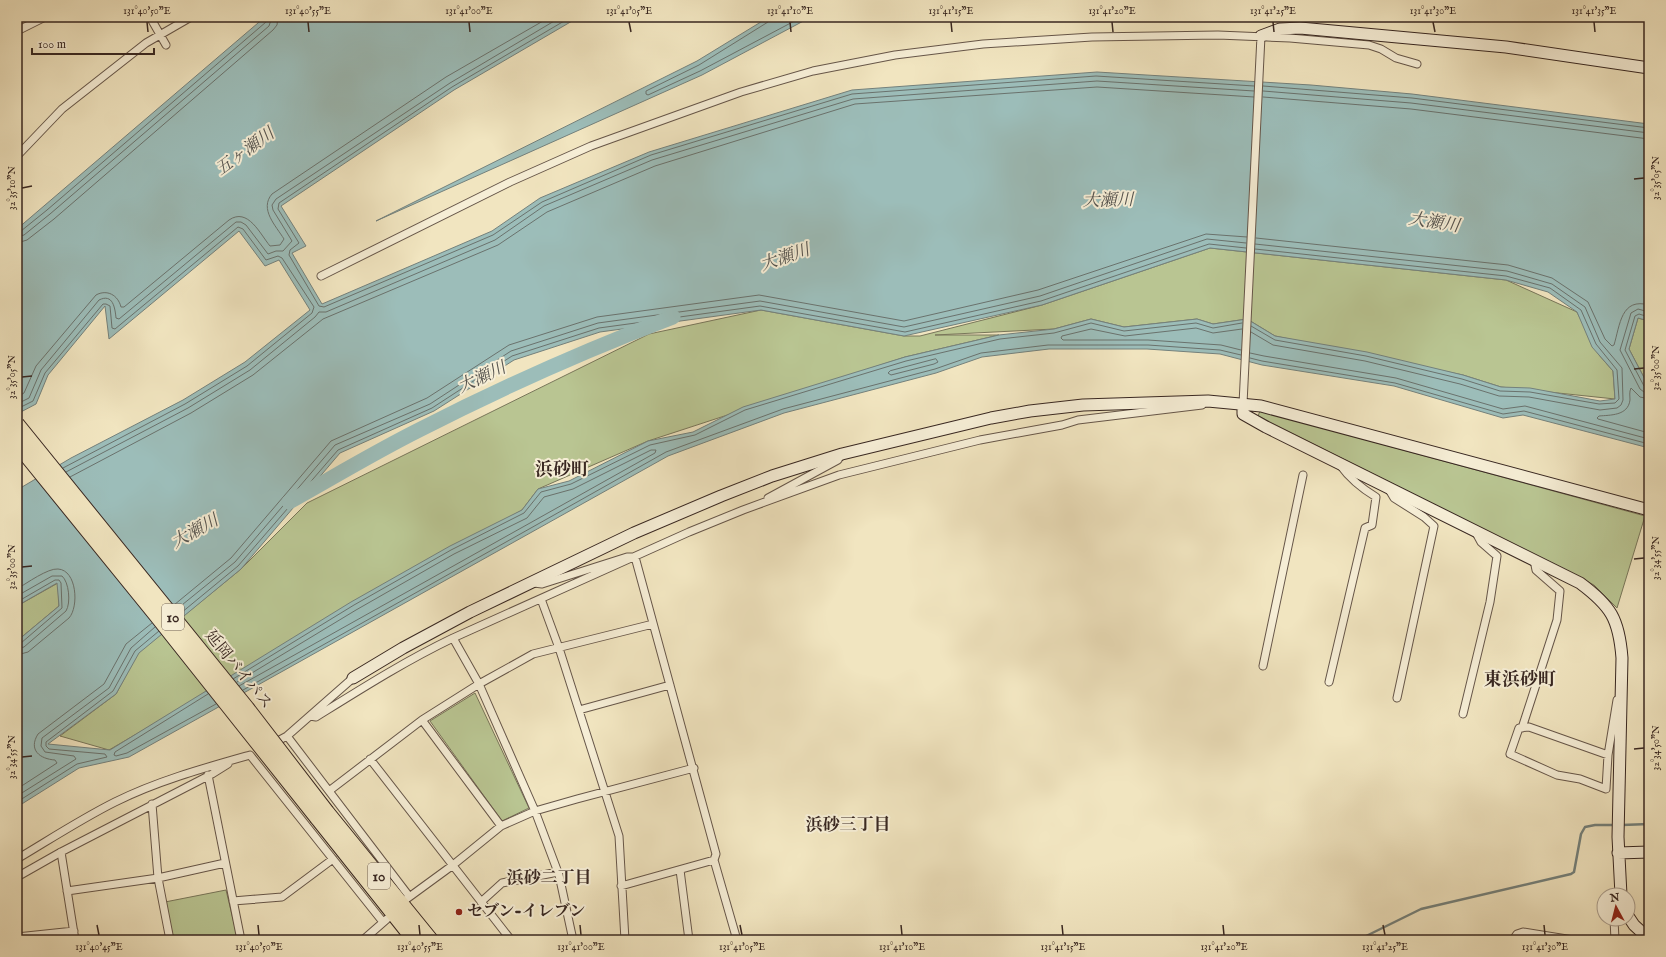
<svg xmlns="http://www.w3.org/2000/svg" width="1666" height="957" font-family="'IM FELL English','Noto Serif JP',serif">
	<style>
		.green { fill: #b9c592; stroke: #78765a }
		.water { fill: #9cbdb9; stroke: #74817c; fill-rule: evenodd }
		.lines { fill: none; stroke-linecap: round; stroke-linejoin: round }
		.shore { stroke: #6a726d; stroke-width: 1 }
		.stream { stroke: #74817c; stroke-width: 2.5 }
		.river { stroke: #9cbdb9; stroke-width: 15 }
		.street-casing { stroke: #665649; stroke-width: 9 }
		.secondary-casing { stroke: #382721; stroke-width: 13 }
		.highway-casing { stroke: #382721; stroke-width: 16 }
		.street { stroke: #f6eed6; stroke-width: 7 }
		.secondary { stroke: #f6eed6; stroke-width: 11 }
		.highway { stroke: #f1e5c0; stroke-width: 14 }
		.highway-bridge-casing { stroke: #382721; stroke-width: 16; stroke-linecap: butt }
		.highway-bridge { stroke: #f1e5c0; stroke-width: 14 }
		.ticks { fill: none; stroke: #382721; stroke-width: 1.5 }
		.poi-dot { fill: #8f2418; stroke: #f6eed6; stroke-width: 1.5 }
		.labels { text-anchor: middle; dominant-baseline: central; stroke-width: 4; stroke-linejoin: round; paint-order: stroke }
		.shield { fill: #f6eed6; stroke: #716357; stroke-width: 1 }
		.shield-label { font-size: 15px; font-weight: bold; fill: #382721 }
		.street-label { font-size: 16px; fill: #382721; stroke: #f6eed6 }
		.poi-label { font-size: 16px; font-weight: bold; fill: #382721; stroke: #f6eed6; text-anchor: start }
		.water-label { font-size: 17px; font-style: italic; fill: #56544f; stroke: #f6eed6 }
		.neighbourhood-label { font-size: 17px; font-weight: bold; fill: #382721; stroke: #f6eed6 }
		.quarter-label { font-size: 18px; font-weight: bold; fill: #382721; stroke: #f6eed6 }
		.neatline { fill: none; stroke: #382721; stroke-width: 1.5 }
		.ticks-label { font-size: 10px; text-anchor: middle; fill: #382721 }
	</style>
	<rect width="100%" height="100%" fill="#f1e5c0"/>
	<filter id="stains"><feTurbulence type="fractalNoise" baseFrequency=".005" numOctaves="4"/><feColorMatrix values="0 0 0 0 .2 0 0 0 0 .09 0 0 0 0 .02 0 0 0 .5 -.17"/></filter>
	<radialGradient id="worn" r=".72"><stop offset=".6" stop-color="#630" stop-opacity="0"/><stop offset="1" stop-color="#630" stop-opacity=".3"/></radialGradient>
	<path class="green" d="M 1210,248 L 1506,280 L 1577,312 L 1599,355 L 1613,371 L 1615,399 L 1501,387 L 1463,375 L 1275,336 L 1247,319 L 1213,324 L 1197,319 L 1124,327 L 1091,319 L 1054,329 L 935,335 L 999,335 L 905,357 L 648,441 L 538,489 L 522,510 L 109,750 L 60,736 L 116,694 L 138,653 L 241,569 L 307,503 L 649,334 L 761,310 L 904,336 L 920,336 L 1042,305 Z
		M 1638,318 L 1649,321 L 1649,387 L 1629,349 Z
		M 1260,411 L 1645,516 L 1617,608 L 1594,585 L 1258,416 Z
		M 58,583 L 59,606 L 17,641 L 17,606 Z
		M 475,693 L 529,808 L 502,821 L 430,721 Z
		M 226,890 L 238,940 L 174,940 L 165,902 Z"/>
	<path class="water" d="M 265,17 L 579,17 L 454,90 L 281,206 L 306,246 L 292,253 L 322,304 L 492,231 L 540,198 L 649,152 L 852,90 L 1097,72 L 1311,85 L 1412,94 L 1649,124 L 1649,321 L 1638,318 L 1629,349 L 1649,387 L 1649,448 L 1523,415 L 1503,418 L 1394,386 L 1262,365 L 1220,354 L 1147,349 L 1049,349 L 982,357 L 936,373 L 784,413 L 668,456 L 129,757 L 79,768 L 17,807 L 17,641 L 59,606 L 57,583 L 17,606 L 17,490 L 71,458 L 183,400 L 245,362 L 310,310 L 279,260 L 265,266 L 239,231 L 109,339 L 105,306 L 48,375 L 36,404 L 17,414 L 17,229 ZM 1210,248 L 1506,280 L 1548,292 L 1577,312 L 1592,347 L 1613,371 L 1615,399 L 1600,401 L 1530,388 L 1501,387 L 1463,375 L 1367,352 L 1275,336 L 1247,319 L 1213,324 L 1197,319 L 1124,327 L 1091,319 L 1054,329 L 999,335 L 905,357 L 743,407 L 693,432 L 648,441 L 569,481 L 538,489 L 522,510 L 450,546 L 351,602 L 110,750 L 48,744 L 116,694 L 139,653 L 241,569 L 340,453 L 434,411 L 514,360 L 600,332 L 761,310 L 904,336 L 1042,305 Z
		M 769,17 L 811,17 L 702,75 L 376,221 L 697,61 Z"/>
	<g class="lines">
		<path class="shore" d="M 571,17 L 452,87 L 279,203 L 278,209 L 299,243 L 290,250 L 289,255 L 319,306 L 324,307 L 493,235 L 542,202 L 651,155 L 852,94 L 1096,76 L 1254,86
			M 770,17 L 768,22 L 699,65 L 646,91 L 646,94 L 648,95 L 700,71 L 802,17
			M 1263,86 L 1412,98 L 1649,128
			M 1263,91 L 1411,103 L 1649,133
			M 1263,97 L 1411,109 L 1649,139
			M 17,232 L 21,231 L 47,210 L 266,22 L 267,17
			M 17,237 L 24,235 L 50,214 L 269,26 L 272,17
			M 1256,238 L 1508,265 L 1552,278 L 1588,302 L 1605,339 L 1612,346 L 1614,345 C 1620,325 1621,297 1649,305
			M 17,243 L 27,240 L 54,219 L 273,30 L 277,25 L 278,17
			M 1649,312 L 1638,309 L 1631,313 L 1620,350 L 1640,389 L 1644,392 L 1649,393
			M 1649,317 L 1639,314 L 1635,316 L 1625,350 L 1644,386 L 1649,388
			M 1251,326 L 1275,340 L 1366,356 L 1462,379 L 1500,391 L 1530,392 L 1599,404 L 1615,403 L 1619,399 L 1617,370 L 1596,344 L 1581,310 L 1550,288 L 1506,276 L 1255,249
			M 1251,332 L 1273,345 L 1365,361 L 1460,384 L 1499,396 L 1529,397 L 1600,410 L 1617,408 L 1621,405 L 1623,400 L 1622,368 L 1600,342 L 1585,307 L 1552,284 L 1507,271 L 1255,244
			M 1241,350 L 1221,345 L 1148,340 L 1063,340 L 1061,338 L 1062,336 L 1091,329 L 1125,336 L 1196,328 L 1213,333 L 1242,329
			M 1250,353 L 1264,356 L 1396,378 L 1503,409 L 1525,406 L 1649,439
			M 1250,358 L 1262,361 L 1395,383 L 1503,414 L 1524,411 L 1649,444
			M 936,359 L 938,362 L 934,364 L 891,375 L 888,373 L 890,371 Z
			M 17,397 L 24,393 L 36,366 L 96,295 C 107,289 118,295 121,307 L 124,307 L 229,220 C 248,207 260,234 270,246 L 280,245 L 284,239 C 276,226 259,209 272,194 L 446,77 L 550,17
			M 1649,399 L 1640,397 L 1631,388 C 1629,392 1630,396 1630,400 C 1628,416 1610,415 1599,416 L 1597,418 L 1598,419 L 1649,433
			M 17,404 L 29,398 L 41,370 L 99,300 C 113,293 115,308 116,318 L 119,319 L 236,222 L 241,222 L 246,225 L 268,254 L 276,251 L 283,251 L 292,241 L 273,210 L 272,205 L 276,199 L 450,83 L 561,17
			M 17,409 L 33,401 L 45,373 L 103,304 L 106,304 L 110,306 L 112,328 L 115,329 L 238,227 L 243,229 L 266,260 L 278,256 L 282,258 L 314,307 L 312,313 L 247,366 L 185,404 L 63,468
			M 66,472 L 188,408 L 250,370 L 315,317 L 319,312 L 326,312 L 495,240 L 544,206 L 652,160 L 853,99 L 1097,81 L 1254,91
			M 70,477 L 191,413 L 253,375 L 323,319 L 498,245 L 547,212 L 655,166 L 855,104 L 1097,87 L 1254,97
			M 17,589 C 27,583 48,568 58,569 C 77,570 79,607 69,618 L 28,652 L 17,655
			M 17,596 L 52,576 L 62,576 C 69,582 71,603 66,611 L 24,647 L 17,649
			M 17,602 L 55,580 L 59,580 L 61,583 L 62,608 L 21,643 L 17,644
			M 174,605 L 231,558 L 331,441 L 427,398 L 509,345 L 597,317 L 759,295 L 904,321 L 1038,290 L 1206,234 L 1247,237
			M 177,609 L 235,562 L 335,445 L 430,404 L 511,351 L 598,323 L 760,301 L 904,327 L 1040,296 L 1207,239 L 1246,243
			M 181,613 L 238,566 L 338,450 L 432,408 L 512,356 L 599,328 L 760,306 L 905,332 L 1041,301 L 1209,244 L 1246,248
			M 233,679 L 354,605 L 451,550 L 524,513 L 541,492 L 571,484 L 650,445 L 695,435 L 745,410 L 906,361 L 1000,339 L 1054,333 L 1091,323 L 1124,331 L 1196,323 L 1213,328 L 1242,323
			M 237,682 L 356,610 L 454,554 L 527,518 L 544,497 L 573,489 L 651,450 L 656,450 L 655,453 L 239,686
			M 243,690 L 666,452 L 783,409 L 935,369 L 981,353 L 1048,345 L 1148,345 L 1220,350 L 1241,355
			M 208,694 L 115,752 L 114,755 L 116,756 L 127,753 L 216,704
			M 17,789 L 57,763 L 55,760 C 40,759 28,750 38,734 L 104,684 L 126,644 L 152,623
			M 17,796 L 76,759 L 74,756 L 45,752 L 41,746 L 42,738 L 109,688 L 131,648 L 155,627
			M 17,802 L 77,764 L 107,757 L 105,754 L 49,749 L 46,746 L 46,742 L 113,691 L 135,651 L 159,631"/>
		<path class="stream" d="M 1622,825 L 1649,824
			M 1358,940 L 1421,909 L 1571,874 L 1574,872 L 1581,834 L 1585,827 L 1595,825 L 1615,825"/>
		<path class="river" d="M 289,502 C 332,478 375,452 419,430 C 501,388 586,350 673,317"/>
		<g class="street-casing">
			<path id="street" d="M 150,17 L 166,45
				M 17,31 L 45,17
				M 17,156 L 62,109 L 146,43 L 191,17
				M 321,276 L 510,182 L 591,146 L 741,92 L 813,71 L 895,55 L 983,44 L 1092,37 L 1218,35 L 1290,38 L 1369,45 L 1381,49 L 1396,58 L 1417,64
				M 1243,404 L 1261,36
				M 1388,488 L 1394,498 L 1424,517 L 1434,526 L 1397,698
				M 768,498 L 838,460 L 840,456
				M 534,583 L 542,584 L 627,557 L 635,557 L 716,854 L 714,860 L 737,940
				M 541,599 L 559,648 L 619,836 L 625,940
				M 453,638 L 479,684 L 535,811 L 559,875 L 573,940
				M 1263,666 L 1303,475
				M 1329,682 L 1365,528 L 1372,525 L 1376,497 C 1361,488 1350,479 1340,465
				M 579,710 L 670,685
				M 1463,714 L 1490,602 L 1497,556 L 1481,542 L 1475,531
				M 310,716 L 316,717 C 361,689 405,661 453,638 L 689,532 L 743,510 L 839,475 L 980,440 L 1062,425 L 1078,420 L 1202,405
				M 422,720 L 501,826
				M 1522,728 L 1557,620 L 1560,591 L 1536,570 L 1534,560
				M 287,736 L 409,896
				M 272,744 L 287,736 L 353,678
				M 1608,755 L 1606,789 L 1580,779 L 1557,775 L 1510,754 L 1519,728 L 1529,727 L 1608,755 L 1617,700
				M 370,759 L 511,940
				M 208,775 L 241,940
				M 329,791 L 422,720 L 479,684 L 533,654 L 653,624
				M 152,804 L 158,878 L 170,940
				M 61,852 L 75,940
				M 17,859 C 49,840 81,819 115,802 C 157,781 204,768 250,755 L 383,922
				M 680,870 L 689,940
				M 17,877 L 61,852 L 212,774 L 228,764
				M 621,886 L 714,860
				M 67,891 L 158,878 L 225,863
				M 233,901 L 282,897 L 333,859
				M 481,902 L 502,883 L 558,872
				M 401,903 L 453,865 L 501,826 L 535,811 L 577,799 L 694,768
				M 1614,919 L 1615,940
				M 17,937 L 74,931
				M 363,940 L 387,919
				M 1513,940 L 1517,934 L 1523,932 L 1573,940"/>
		</g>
		<g class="secondary-casing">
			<path id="secondary" d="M 1261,36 L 1280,29 L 1300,28 L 1506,47 L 1649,68
				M 1243,404 L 1243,414 L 1266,427 L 1580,583 C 1611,606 1619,619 1622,658 L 1618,837 L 1621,895
				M 353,678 L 403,648 L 470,612 L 634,533 L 721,496 L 772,476 L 842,454 L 991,418 L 1030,411 L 1083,405 L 1208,401 L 1261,406 L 1649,510
				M 1618,853 L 1649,852
				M 1628,916 L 1634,925 L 1649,939"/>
		</g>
		<g class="highway-casing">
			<path id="highway" d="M 327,812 L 431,940
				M 317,818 L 414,940"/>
		</g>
		<use href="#street" class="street"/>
		<use href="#secondary" class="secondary"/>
		<use href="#highway" class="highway"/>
		<g class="highway-bridge-casing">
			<path id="highway-bridge" d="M 17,424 L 247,708 L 327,812
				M 17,444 L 155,614 L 317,818"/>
		</g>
		<use href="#highway-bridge" class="highway-bridge"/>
	</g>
	<path class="ticks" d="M 147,22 L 148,32M 308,22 L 309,32M 469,22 L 470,32M 629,22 L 631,32M 790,22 L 791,32M 951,22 L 952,32M 1112,22 L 1113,32M 1273,22 L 1274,32M 1433,22 L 1435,32M 1594,22 L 1595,32M 1634,179 L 1644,178M 22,188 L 32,186M 1634,369 L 1644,368M 22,377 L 32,376M 1634,559 L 1644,558M 22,567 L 32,566M 1634,749 L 1644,748M 22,757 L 32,756M 97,925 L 99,935M 258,925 L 259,935M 419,925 L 420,935M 580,925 L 581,935M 740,925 L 742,935M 901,925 L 902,935M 1062,925 L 1063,935M 1223,925 L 1224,935M 1383,925 L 1385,935M 1544,925 L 1545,935"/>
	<circle class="poi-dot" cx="459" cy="912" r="4"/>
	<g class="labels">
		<g class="shield">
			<rect x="162" y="604" width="22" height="26" rx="3"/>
			<rect x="368" y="863" width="22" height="26" rx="3"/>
		</g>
		<g class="shield-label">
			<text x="173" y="617">10</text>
			<text x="379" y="876">10</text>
		</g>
		<g class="street-label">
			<text transform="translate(238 670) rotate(51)">延岡バイパス</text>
		</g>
		<g class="poi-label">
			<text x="467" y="912">セブン-イレブン</text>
		</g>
		<g class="water-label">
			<text transform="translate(245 152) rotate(-36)">五ヶ瀬川</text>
			<text transform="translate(1108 201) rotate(-1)">大瀬川</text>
			<text transform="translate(1434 223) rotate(9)">大瀬川</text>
			<text transform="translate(785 258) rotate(-19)">大瀬川</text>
			<text transform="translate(482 378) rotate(-25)">大瀬川</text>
			<text transform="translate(195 532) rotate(-29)">大瀬川</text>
		</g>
		<g class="neighbourhood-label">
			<text x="848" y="825">浜砂三丁目</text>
			<text x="549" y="878">浜砂二丁目</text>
		</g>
		<g class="quarter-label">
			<text x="562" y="470">浜砂町</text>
			<text x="1520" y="680">東浜砂町</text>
		</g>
	</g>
	<rect width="1666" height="957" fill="none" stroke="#f1e5c0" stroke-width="44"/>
	<g transform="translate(1616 907) rotate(353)"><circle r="19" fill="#f6eed6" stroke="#aa9e8e"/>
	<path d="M0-3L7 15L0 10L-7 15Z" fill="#8f2418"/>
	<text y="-6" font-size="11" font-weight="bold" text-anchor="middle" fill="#382721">N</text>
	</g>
	<path d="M32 48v6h122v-6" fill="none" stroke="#382721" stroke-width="2"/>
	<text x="38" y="48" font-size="12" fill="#382721" stroke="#f6eed6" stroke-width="3" paint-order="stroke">100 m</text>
	<rect x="22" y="22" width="1622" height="913" class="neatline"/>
	<g class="ticks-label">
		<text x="147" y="14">131°40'50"E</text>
		<text x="308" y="14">131°40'55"E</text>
		<text x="469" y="14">131°41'00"E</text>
		<text x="629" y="14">131°41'05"E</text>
		<text x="790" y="14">131°41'10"E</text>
		<text x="951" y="14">131°41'15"E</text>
		<text x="1112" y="14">131°41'20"E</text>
		<text x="1273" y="14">131°41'25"E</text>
		<text x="1433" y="14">131°41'30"E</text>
		<text x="1594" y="14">131°41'35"E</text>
		<text transform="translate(1655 178) rotate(-90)" y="4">32°35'05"N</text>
		<text transform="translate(11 188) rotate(-90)" y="4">32°35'10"N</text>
		<text transform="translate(1655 368) rotate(-90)" y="4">32°35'00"N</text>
		<text transform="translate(11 377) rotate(-90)" y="4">32°35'05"N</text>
		<text transform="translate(1655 558) rotate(-90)" y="4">32°34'55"N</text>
		<text transform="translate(11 567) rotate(-90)" y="4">32°35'00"N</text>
		<text transform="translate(1655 748) rotate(-90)" y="4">32°34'50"N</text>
		<text transform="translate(11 757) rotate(-90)" y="4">32°34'55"N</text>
		<text x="99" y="950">131°40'45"E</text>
		<text x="259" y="950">131°40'50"E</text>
		<text x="420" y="950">131°40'55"E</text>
		<text x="581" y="950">131°41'00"E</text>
		<text x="742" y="950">131°41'05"E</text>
		<text x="902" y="950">131°41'10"E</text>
		<text x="1063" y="950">131°41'15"E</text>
		<text x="1224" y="950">131°41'20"E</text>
		<text x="1385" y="950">131°41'25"E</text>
		<text x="1545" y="950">131°41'30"E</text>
	</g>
	<rect width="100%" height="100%" filter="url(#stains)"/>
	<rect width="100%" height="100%" fill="url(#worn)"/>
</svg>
